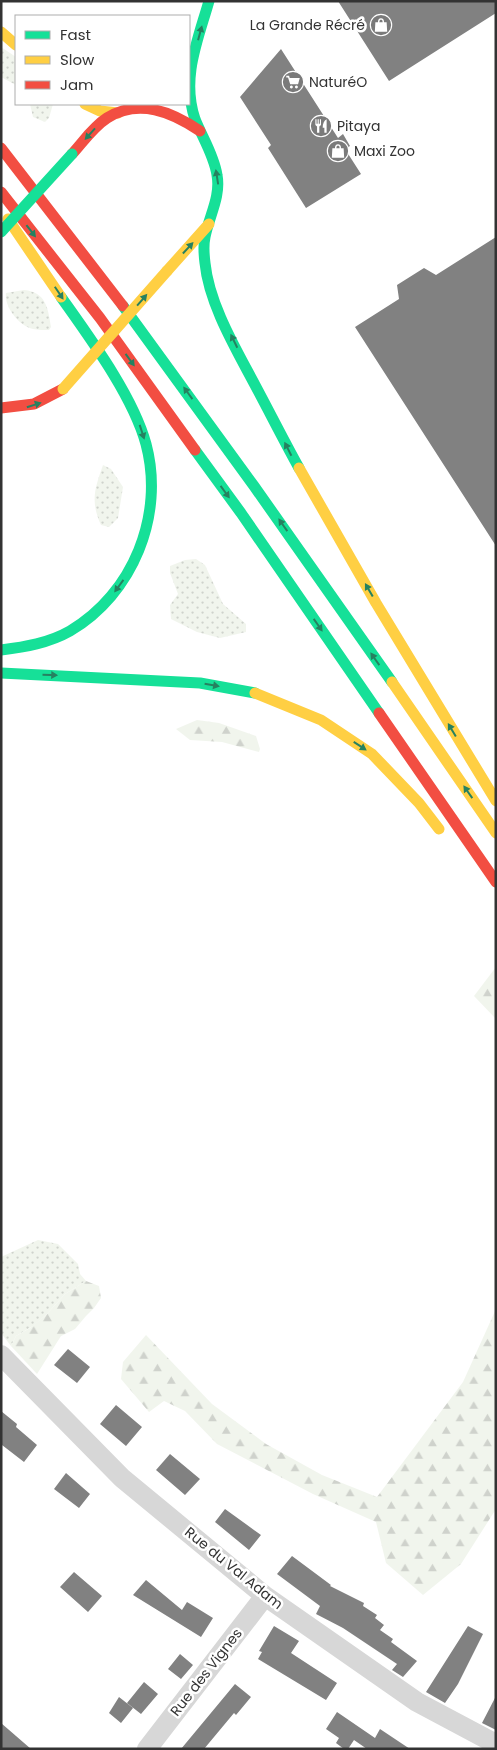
<svg xmlns="http://www.w3.org/2000/svg" width="497" height="1750" font-family="Poppins,sans-serif">
	<style>
		.grass { fill: url(#grass-dots) }
		.forest { fill: url(#forest-firs) }
		.building { fill: #818181 }
		.lines { fill: none; stroke-linecap: round; stroke-linejoin: round }
		.street { stroke: #d7d7d7; stroke-width: 20 }
		.fast { stroke: #16e098; stroke-width: 11 }
		.slow { stroke: #ffcf43; stroke-width: 11 }
		.jam { stroke: #f24e42; stroke-width: 11 }
		.fast-bridge { stroke: #16e098; stroke-width: 11 }
		.slow-bridge { stroke: #ffcf43; stroke-width: 11 }
		.oneway { fill: #268160 }
		.labels { text-anchor: middle; dominant-baseline: central; stroke-width: 5; stroke-linejoin: round; paint-order: stroke }
		.poi-label { font-size: 14px; fill: #333; stroke: #fff; text-anchor: start }
		.street-label { font-size: 14px; fill: #333; stroke: #fff }
	</style>
	<defs>
		<pattern id="grass-dots" width="8" height="8" patternUnits="userSpaceOnUse" patternTransform="scale(1.25)"><rect width="8" height="8" fill="#f1f5ed"/><path d="M2 2h.1M6 6h.1" fill="none" stroke="#cfd2cc" stroke-width="1.8" stroke-linecap="round"/></pattern>
		<pattern id="forest-firs" width="22" height="20" patternUnits="userSpaceOnUse" patternTransform="scale(1.25)"><rect width="22" height="20" fill="#f1f5ed"/><path d="M5 1l3.5 6h-7zM16 11l3.5 6h-7z" fill="#cfd2cc"/></pattern>
	</defs>
	<rect width="100%" height="100%" fill="#fff"/>
	<path class="grass" d="M 1,47 L 16,57 L 16,85 L 1,77 Z
		M 30,104 L 53,104 L 49,118 L 45,122 L 33,117 Z
		M 24,290 C 46,292 48,308 51,327 L 49,330 C 44,330 38,330 33,329 C 19,326 4,307 6,293 Z
		M 103,465 L 111,469 L 123,487 L 118,518 L 109,527 L 101,525 C 90,501 95,488 103,465 Z
		M 196,559 L 205,565 L 223,604 L 246,624 L 246,632 L 220,638 L 197,632 L 171,619 L 170,605 L 178,594 L 170,573 L 170,566 L 185,560 Z
		M 38,1240 L 58,1244 L 78,1264 L 80,1274 L 86,1281 L 65,1294 L 46,1315 L 33,1326 L 16,1336 L 11,1346 L 1,1333 L 1,1257 Z"/>
	<path class="forest" d="M 197,720 L 219,723 L 256,736 L 260,749 L 259,752 L 222,742 L 190,740 L 176,729 Z
		M 496,967 L 496,1019 L 474,996 Z
		M 86,1281 L 99,1286 L 101,1298 L 94,1308 L 86,1316 L 75,1329 L 61,1336 L 37,1374 L 11,1346 L 16,1336 L 30,1328 L 46,1315 L 65,1294 Z
		M 496,1309 L 496,1509 L 461,1564 L 423,1595 L 386,1563 L 376,1522 L 313,1494 L 217,1444 L 185,1411 L 164,1401 L 149,1412 L 121,1379 L 123,1362 L 146,1335 L 212,1404 L 266,1444 L 322,1475 L 377,1497 L 463,1382 Z"/>
	<path class="building" d="M 338,1 L 496,1 L 496,13 L 389,81 Z
		M 281,49 L 338,138 L 343,134 L 350,146 L 345,149 L 361,174 L 306,208 L 268,148 L 271,145 L 240,97 Z
		M 496,237 L 496,546 L 355,327 L 399,299 L 397,285 L 424,268 L 436,275 Z
		M 68,1349 L 90,1367 L 77,1383 L 54,1365 Z
		M 116,1405 L 142,1427 L 126,1446 L 100,1424 Z
		M 1,1411 L 17,1424 L 16,1427 L 37,1445 L 24,1462 L 2,1445 L 1,1447 Z
		M 170,1454 L 200,1479 L 185,1495 L 156,1470 Z
		M 66,1473 L 90,1494 L 79,1508 L 54,1489 Z
		M 225,1509 L 261,1535 L 249,1550 L 215,1522 Z
		M 292,1556 L 331,1585 L 330,1586 L 364,1603 L 363,1606 L 377,1615 L 375,1618 L 384,1625 L 380,1630 L 393,1639 L 391,1642 L 417,1661 L 403,1677 L 392,1670 L 397,1664 L 343,1628 L 316,1614 L 320,1606 L 277,1574 Z
		M 74,1572 L 102,1596 L 88,1612 L 60,1587 Z
		M 146,1580 L 182,1610 L 187,1602 L 213,1618 L 201,1637 L 133,1595 Z
		M 274,1626 L 299,1641 L 291,1653 L 337,1683 L 326,1700 L 258,1659 L 262,1652 L 259,1651 Z
		M 468,1626 L 483,1634 L 458,1684 L 445,1703 L 426,1692 Z
		M 180,1654 L 193,1665 L 181,1679 L 168,1669 Z
		M 144,1682 L 158,1694 L 141,1714 L 127,1703 Z
		M 235,1684 L 251,1697 L 236,1715 L 234,1713 L 204,1749 L 181,1749 Z
		M 496,1696 L 496,1730 L 482,1723 Z
		M 119,1697 L 133,1708 L 121,1723 L 109,1713 Z
		M 337,1712 L 375,1738 L 380,1729 L 410,1749 L 367,1749 L 354,1740 L 348,1749 L 344,1749 L 336,1743 L 339,1738 L 326,1729 Z
		M 1,1723 L 31,1749 L 1,1749 Z"/>
	<g class="lines">
		<path class="street" d="M 1,1355 L 122,1478 L 265,1596 L 417,1702 L 496,1744
			M 147,1749 L 265,1596"/>
		<path class="fast" d="M 209,1 C 198,40 181,78 195,119 C 202,137 214,155 217,175 C 221,197 209,216 205,237 C 203,246 204,255 205,263 C 209,304 236,349 255,385 C 270,413 284,441 299,468
			M 123,306 L 254,486 L 392,682
			M 195,450 L 241,513 L 379,713
			M 1,650 C 25,647 49,643 70,631 C 133,594 165,515 146,444 C 133,396 90,338 61,297
			M 1,673 L 200,683 L 255,693"/>
		<path class="slow" d="M 1,32 L 16,45
			M 85,104 L 100,111 L 118,113
			M 8,219 L 61,297
			M 167,271 L 209,224
			M 299,468 L 376,603 L 496,801
			M 392,682 L 496,833
			M 255,693 L 321,720 L 372,754 L 419,803 L 439,829"/>
		<path class="jam" d="M 1,148 L 123,306
			M 72,154 C 83,142 93,127 107,118 C 139,98 172,112 200,131
			M 1,192 L 100,318 L 195,450
			M 1,408 L 34,404 L 63,389
			M 379,713 L 496,882"/>
		<path class="fast-bridge" d="M 1,232 L 72,154"/>
		<path class="slow-bridge" d="M 63,389 L 167,271"/>
	</g>
	<defs><path id="oneway-solid" d="M-6-.8H1V-3.2L6.5 0L1 3.2V.8H-6Z" transform="scale(1.25)"/></defs>
	<g class="oneway">
		<use href="#oneway-solid" transform="translate(200 33) rotate(-75)"/>
		<use href="#oneway-solid" transform="translate(90 134) rotate(132)"/>
		<use href="#oneway-solid" transform="translate(217 177) rotate(-99)"/>
		<use href="#oneway-solid" transform="translate(31 231) rotate(52)"/>
		<use href="#oneway-solid" transform="translate(188 248) rotate(-47)"/>
		<use href="#oneway-solid" transform="translate(59 293) rotate(56)"/>
		<use href="#oneway-solid" transform="translate(142 300) rotate(-49)"/>
		<use href="#oneway-solid" transform="translate(234 341) rotate(-116)"/>
		<use href="#oneway-solid" transform="translate(130 360) rotate(54)"/>
		<use href="#oneway-solid" transform="translate(188 393) rotate(-126)"/>
		<use href="#oneway-solid" transform="translate(34 405) rotate(-18)"/>
		<use href="#oneway-solid" transform="translate(142 432) rotate(72)"/>
		<use href="#oneway-solid" transform="translate(288 449) rotate(-117)"/>
		<use href="#oneway-solid" transform="translate(225 492) rotate(54)"/>
		<use href="#oneway-solid" transform="translate(283 525) rotate(-125)"/>
		<use href="#oneway-solid" transform="translate(119 586) rotate(126)"/>
		<use href="#oneway-solid" transform="translate(369 590) rotate(-120)"/>
		<use href="#oneway-solid" transform="translate(318 625) rotate(55)"/>
		<use href="#oneway-solid" transform="translate(375 659) rotate(-125)"/>
		<use href="#oneway-solid" transform="translate(50 675) rotate(2)"/>
		<use href="#oneway-solid" transform="translate(212 685) rotate(10)"/>
		<use href="#oneway-solid" transform="translate(452 730) rotate(-121)"/>
		<use href="#oneway-solid" transform="translate(360 746) rotate(33)"/>
		<use href="#oneway-solid" transform="translate(468 792) rotate(-125)"/>
	</g>
	<defs>
		<g id="shop-disc" transform="scale(1.125)"><circle r="9.5" fill="#7a7a7a" stroke="#fff"/><path d="M-5-2.5h2.3a2.7 3.5 0 0 1 5.4 0H5L5.5 6h-11ZM-1.5-2.5h3a1.5 2.3 0 0 0-3 0Z" fill="#fff"/></g>
		<g id="supermarket-disc" transform="scale(1.125)"><circle r="9.5" fill="#7a7a7a" stroke="#fff"/><path d="M-6-5.5h2.5l.6 2H6L4.5 2H-2.5L-4.4-4H-6ZM-1.5 3.2a1.3 1.3 0 1 0 .1 0ZM3 3.2a1.3 1.3 0 1 0 .1 0Z" fill="#fff"/></g>
		<g id="restaurant-disc" transform="scale(1.125)"><circle r="9.5" fill="#7a7a7a" stroke="#fff"/><path d="M-5-6h1v4h1v-4h1v4h1v-4h1v5L-1.5 .5V6h-2V.5L-5-1ZM5-6V6H3V1.5H1.5Q1.5-4 5-6Z" fill="#fff"/></g>
	</defs>
	<g fill-rule="evenodd">
		<use href="#shop-disc" x="381" y="25"/>
		<use href="#supermarket-disc" x="293" y="82"/>
		<use href="#restaurant-disc" x="321" y="126"/>
		<use href="#shop-disc" x="338" y="151"/>
	</g>
	<g class="labels">
		<g class="poi-label">
			<text x="365" y="25" text-anchor="end">La Grande Récré</text>
			<text x="309" y="82">NaturéO</text>
			<text x="337" y="126">Pitaya</text>
			<text x="354" y="151">Maxi Zoo</text>
		</g>
		<g class="street-label">
			<text transform="translate(234 1568) rotate(39)">Rue du Val Adam</text>
			<text transform="translate(206 1672) rotate(-52)">Rue des Vignes</text>
		</g>
	</g>
	<rect width="497" height="1750" fill="none" stroke="#333333" stroke-width="5"/>
	<rect x="15" y="15" width="175" height="90" fill="#ffffff" stroke="#adadad"/>
	<rect x="25" y="31" width="25" height="8" fill="#16e098" stroke="#adadad"/>
	<text x="60" y="40" font-size="15" fill="#333333">Fast</text>
	<rect x="25" y="56" width="25" height="8" fill="#ffcf43" stroke="#adadad"/>
	<text x="60" y="65" font-size="15" fill="#333333">Slow</text>
	<rect x="25" y="81" width="25" height="8" fill="#f24e42" stroke="#adadad"/>
	<text x="60" y="90" font-size="15" fill="#333333">Jam</text>
</svg>
